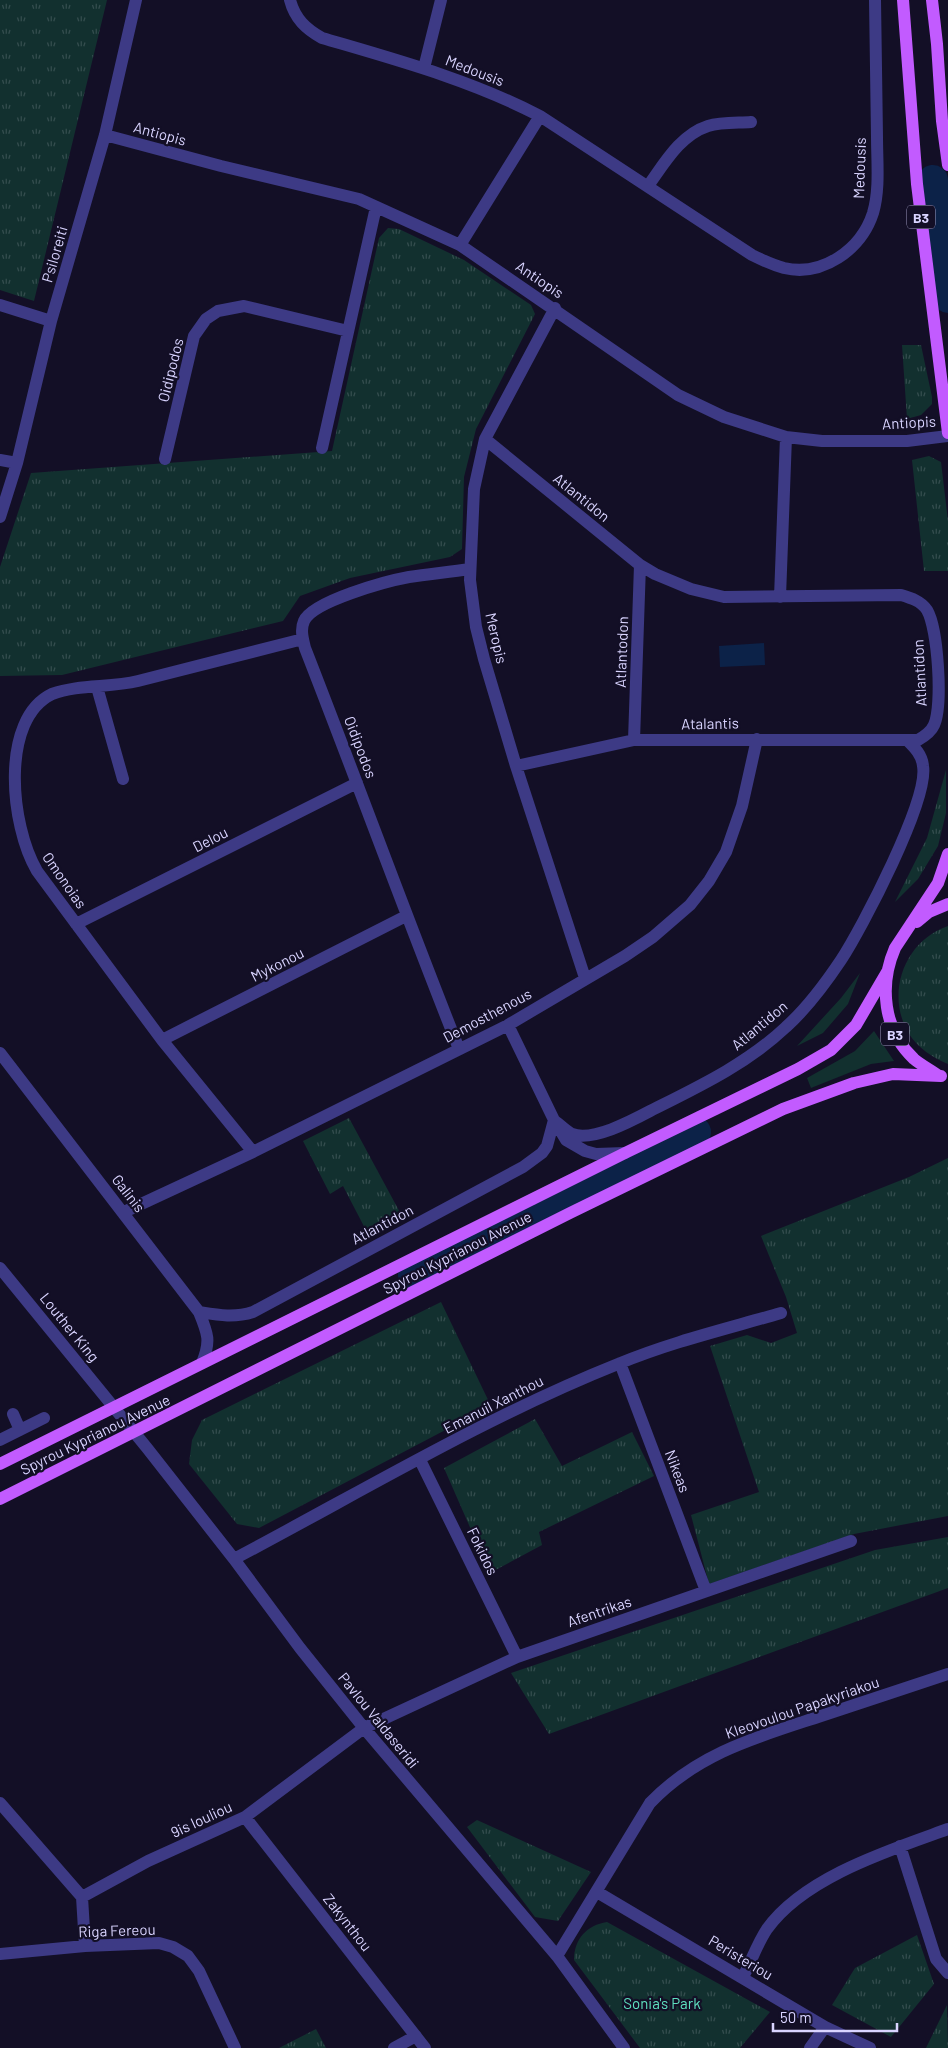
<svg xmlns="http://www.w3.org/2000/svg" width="948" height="2048" font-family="Barlow,sans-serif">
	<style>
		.grass { fill: url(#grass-tufts) }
		.garden { fill: #12302f }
		.water { fill: #0c2248 }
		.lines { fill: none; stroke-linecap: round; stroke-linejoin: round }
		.river { stroke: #0c2248; stroke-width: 30 }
		.minor { stroke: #3d3a85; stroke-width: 12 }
		.major { stroke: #c25bff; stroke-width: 12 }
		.labels { text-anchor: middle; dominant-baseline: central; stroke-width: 4.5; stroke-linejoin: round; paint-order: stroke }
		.shield { fill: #130f26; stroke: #9e99be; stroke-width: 1 }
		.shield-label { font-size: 14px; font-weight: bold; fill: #d9d4ff }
		.street-label { font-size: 15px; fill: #d9d4ff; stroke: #130f26 }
		.park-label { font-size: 15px; fill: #5fe0c0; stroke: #130f26 }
	</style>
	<defs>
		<pattern id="grass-tufts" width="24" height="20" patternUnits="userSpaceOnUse" patternTransform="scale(1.25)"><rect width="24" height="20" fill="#12302f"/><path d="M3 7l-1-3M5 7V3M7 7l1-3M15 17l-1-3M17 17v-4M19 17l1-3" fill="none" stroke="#344d4e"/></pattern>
	</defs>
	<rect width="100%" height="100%" fill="#130f26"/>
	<path class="grass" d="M 0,0 L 107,0 L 34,301 L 0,290 Z
		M 388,228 L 399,229 L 464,260 L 531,305 L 535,314 L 476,429 L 464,477 L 462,549 L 450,557 L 350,578 L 300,596 L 283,621 L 62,675 L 0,676 L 0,567 L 31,473 L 332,451 L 379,238 Z
		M 902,345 L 921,345 L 932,397 L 932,404 L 921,415 L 907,419 Z
		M 929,456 L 941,462 L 948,521 L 948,571 L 924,571 L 912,460 Z
		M 946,770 L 946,813 L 938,846 L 918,879 L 895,902 L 927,838 Z
		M 948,926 L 948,1064 C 933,1058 918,1048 909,1034 C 885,994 904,941 948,926 Z
		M 349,1118 L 403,1218 L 369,1236 L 343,1186 L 330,1194 L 303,1141 Z
		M 948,1158 L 948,1516 L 854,1534 L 709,1584 L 691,1515 L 759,1492 L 710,1346 L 747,1335 L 771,1343 L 797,1333 L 786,1297 L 761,1236 L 909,1177 Z
		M 441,1302 L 491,1406 L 259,1528 L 237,1524 L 189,1464 L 192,1440 L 202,1420 Z
		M 535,1419 L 562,1466 L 632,1432 L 654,1476 L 539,1532 L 542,1545 L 490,1573 L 444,1468 Z
		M 948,1537 L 948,1588 L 549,1734 L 511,1673 L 875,1550 Z
		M 477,1820 L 591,1872 L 558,1921 L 535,1917 L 467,1827 Z
		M 607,1922 L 770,2012 L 740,2048 L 640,2048 L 574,1960 C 574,1939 587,1925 607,1922 Z
		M 917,1935 L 934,1984 L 891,2037 L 832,2005 L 855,1968 Z
		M 947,2005 L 948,2048 L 926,2048 Z
		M 316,2029 L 326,2048 L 279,2048 Z"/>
	<path class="garden" d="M 860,973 L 848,1004 L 823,1033 L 797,1046 L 841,998 Z
		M 874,1031 L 894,1061 L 871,1064 L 811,1088 L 807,1078 L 855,1051 Z"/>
	<path class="water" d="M 764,643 L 765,665 L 720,667 L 719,646 Z"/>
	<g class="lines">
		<path class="river" d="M 933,180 L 948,298
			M 413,1275 L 696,1132"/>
		<path class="minor" d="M 290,0 C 295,19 306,29 322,38 C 397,60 471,80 540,116 L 752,255 C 762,260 773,265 784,268 C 822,277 861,250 873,213 C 880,189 877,162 877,137 C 876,92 876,46 875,0
			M 424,68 L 441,0
			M 105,135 L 221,166 L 359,199 L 460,245 L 678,395 L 724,417 L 786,437 L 822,441 L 907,441 L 948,436
			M 648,186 C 664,164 680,135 708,126 C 721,122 738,123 751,122
			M 460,245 L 540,116
			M 0,305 L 51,321
			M 555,308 L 485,439 L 474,489 L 470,580 L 476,627 L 484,659 L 516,766 L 585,978
			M 485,439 L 640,565 L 655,574 L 691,589 L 724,597 L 901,595 C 911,598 921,601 927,610 C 938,629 943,705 934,725 C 931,732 925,736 918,740 L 634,740 L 516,766
			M 322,448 L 376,207
			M 165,459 L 194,336 L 206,319 L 218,311 L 244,306 L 348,331
			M 0,460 L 17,463
			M 0,517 L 17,463 L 51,321 L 105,135 L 136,0
			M 780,597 L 786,437
			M 97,687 L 123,779
			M 634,740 L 640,565
			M 76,924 L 357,783
			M 508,1025 L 554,1120 L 566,1140 L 585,1151 L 596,1154 L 625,1153
			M 162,1040 L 406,916
			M 459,1049 C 406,916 357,781 305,648 C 303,639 300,630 304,621 C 313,601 387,581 409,577 C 429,574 450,572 470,569
			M 0,1053 L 199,1312 C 208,1334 211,1341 202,1363
			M 554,1120 C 560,1125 566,1131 572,1134 C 594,1142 635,1119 654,1109 C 700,1086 748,1063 786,1027 C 807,1008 825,984 841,960 C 862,928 929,800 923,766 C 922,755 915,748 908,741
			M 253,1152 L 162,1040 L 37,871 C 10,825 0,719 52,694 C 79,684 109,688 138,681 C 192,667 247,653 303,639
			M 124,1212 L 253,1152 L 508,1025 L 625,956 L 653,937 L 690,905 L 709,881 L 726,852 L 742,806 L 757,739
			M 0,1268 L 147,1448 L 234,1559 L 300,1648 L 364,1728 L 557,1956 L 624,2048
			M 199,1312 C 218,1315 234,1318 253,1312 L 523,1167 L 542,1153 L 547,1146 L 554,1120
			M 620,1363 L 706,1591
			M 13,1414 L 20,1430
			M 0,1440 L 44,1418
			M 420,1460 L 517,1657
			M 234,1559 C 361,1492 485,1417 618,1364 C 671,1342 726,1329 781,1313
			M 0,1803 L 82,1897
			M 245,1817 L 425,2048
			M 900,1846 L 936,1959 L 948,1973
			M 597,1892 L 825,2027 L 870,2048
			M 82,1897 L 148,1861 L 245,1817 L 364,1728 L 517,1657 L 851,1541
			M 82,1897 L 85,1946
			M 0,1954 L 85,1946 L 159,1943 L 173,1947 L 188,1956 L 199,1971 L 235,2048
			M 557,1956 L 650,1803 C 698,1753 757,1737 821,1716 C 863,1702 906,1688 948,1674
			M 743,1977 C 751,1962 757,1944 767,1929 C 804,1877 890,1850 948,1829
			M 394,2048 L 416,2036
			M 810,2048 L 825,2027"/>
		<path class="major" d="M 903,0 L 917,184 L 948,433
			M 932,0 L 937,44 L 942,121 L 948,165
			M 917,922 L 929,912 L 948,904
			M 939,1076 C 931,1070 921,1065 914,1059 C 883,1030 879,985 895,948 L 938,883 L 948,854
			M 0,1464 L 625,1153 L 798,1069 L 831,1050 L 856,1025 L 887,972
			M 0,1499 L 570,1213 L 783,1109 L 854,1083 L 893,1074 L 941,1076"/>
	</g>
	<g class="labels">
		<g class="shield">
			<rect x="907" y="205.5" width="28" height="23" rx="4"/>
			<rect x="881" y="1022.5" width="28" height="23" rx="4"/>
		</g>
		<g class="shield-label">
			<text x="921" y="217">B3</text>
			<text x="895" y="1034">B3</text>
		</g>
		<g class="street-label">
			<text transform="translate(475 70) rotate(21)">Medousis</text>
			<text transform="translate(160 133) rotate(15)">Antiopis</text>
			<text transform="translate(859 168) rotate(-88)">Medousis</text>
			<text transform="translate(54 254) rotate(-74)">Psiloreiti</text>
			<text transform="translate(540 279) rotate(34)">Antiopis</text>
			<text transform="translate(170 370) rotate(-76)">Oidipodos</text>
			<text transform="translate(909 422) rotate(-3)">Antiopis</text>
			<text transform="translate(582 497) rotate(39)">Atlantidon</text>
			<text transform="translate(497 638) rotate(77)">Meropis</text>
			<text transform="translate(621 652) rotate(-88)">Atlantodon</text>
			<text transform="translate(919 673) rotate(-93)">Atlantidon</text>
			<text transform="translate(710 723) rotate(-1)">Atalantis</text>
			<text transform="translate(361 747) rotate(69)">Oidipodos</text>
			<text transform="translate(210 839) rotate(-27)">Delou</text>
			<text transform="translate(65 880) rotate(55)">Omonoias</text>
			<text transform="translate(277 964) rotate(-27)">Mykonou</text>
			<text transform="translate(487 1015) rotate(-28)">Demosthenous</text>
			<text transform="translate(759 1025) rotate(-40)">Atlantidon</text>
			<text transform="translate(129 1193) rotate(52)">Galinis</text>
			<text transform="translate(382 1224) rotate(-28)">Atlantidon</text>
			<text transform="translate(457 1252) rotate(-27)">Spyrou Kyprianou Avenue</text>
			<text transform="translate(70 1327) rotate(51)">Louther King</text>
			<text transform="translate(493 1404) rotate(-27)">Emanuil Xanthou</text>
			<text transform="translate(95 1434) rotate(-26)">Spyrou Kyprianou Avenue</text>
			<text transform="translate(678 1471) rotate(69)">Nikeas</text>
			<text transform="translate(483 1551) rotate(64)">Fokidos</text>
			<text transform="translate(599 1611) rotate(-19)">Afentrikas</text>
			<text transform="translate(802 1707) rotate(-19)">Kleovoulou Papakyriakou</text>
			<text transform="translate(379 1720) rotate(51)">Pavlou Valdaseridi</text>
			<text transform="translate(201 1819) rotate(-25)">9is Iouliou</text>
			<text transform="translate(348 1922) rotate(52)">Zakynthou</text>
			<text transform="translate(117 1930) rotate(-2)">Riga Fereou</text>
			<text transform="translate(741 1957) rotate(31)">Peristeriou</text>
		</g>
		<g class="park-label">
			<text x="662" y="2003">Sonia's Park</text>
		</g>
	</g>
	<path d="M773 2023v8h124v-8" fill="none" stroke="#d9d4ff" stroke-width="2.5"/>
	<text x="780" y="2023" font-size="15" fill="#d9d4ff" stroke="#130f26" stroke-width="4" paint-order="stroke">50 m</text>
</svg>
